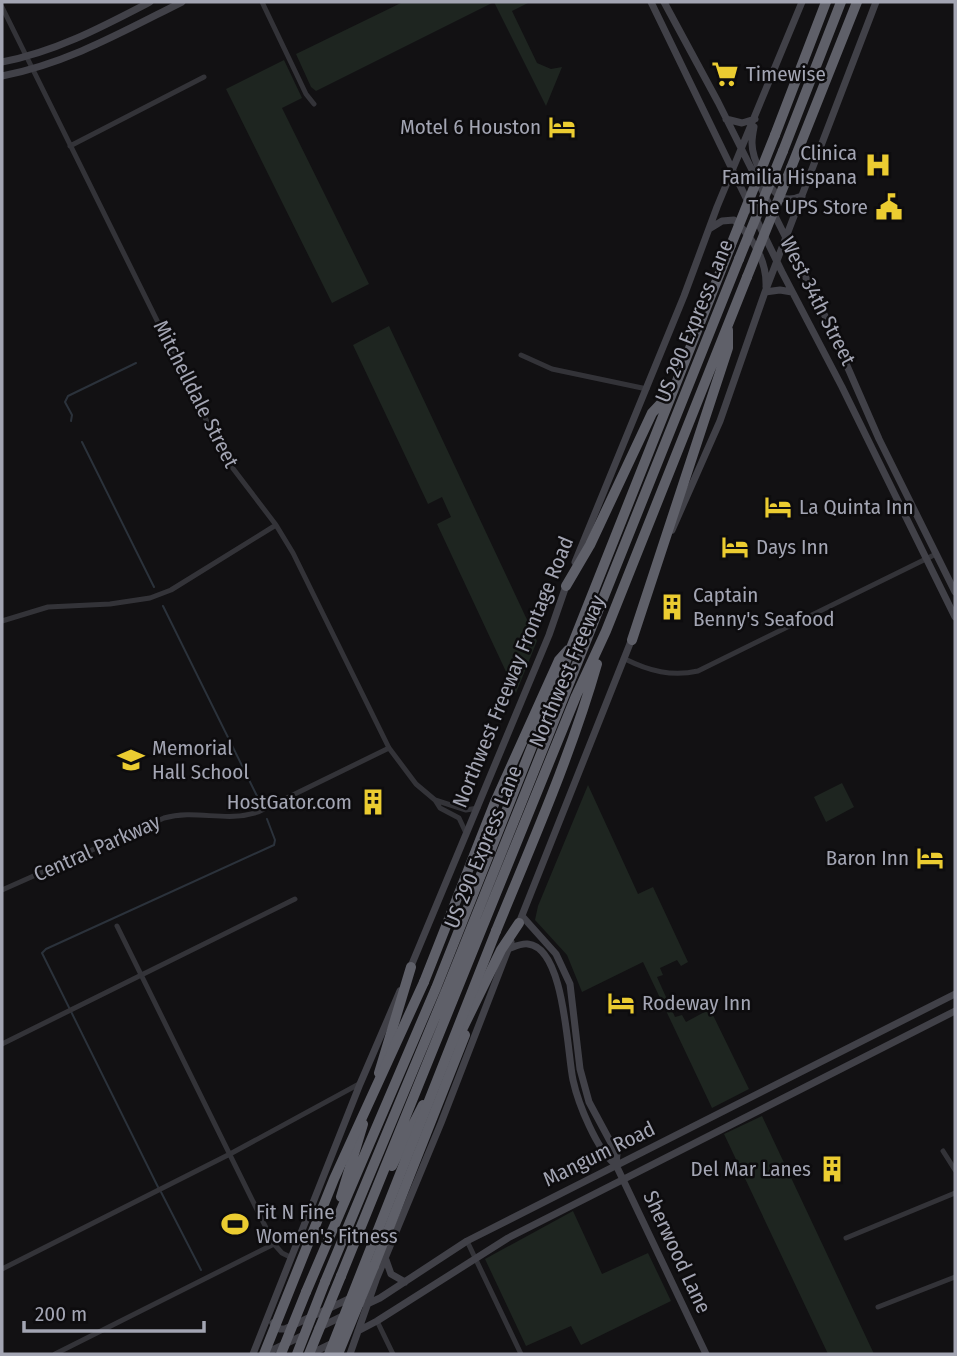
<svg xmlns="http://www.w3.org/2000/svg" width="957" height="1356" font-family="'Fira Sans Condensed',sans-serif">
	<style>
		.green { fill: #1e2520 }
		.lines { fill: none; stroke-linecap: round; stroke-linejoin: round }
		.stream { stroke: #2b323b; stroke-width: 2 }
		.street { stroke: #333338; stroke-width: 5 }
		.secondary { stroke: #414148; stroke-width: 7 }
		.highway { stroke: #5f6069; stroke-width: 10 }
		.highway-bridge { stroke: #5f6069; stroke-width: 10 }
		.labels { text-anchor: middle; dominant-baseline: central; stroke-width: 5; stroke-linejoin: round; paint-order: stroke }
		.poi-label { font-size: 21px; fill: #a3a5b3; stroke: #0d0c0e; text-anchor: start }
		.street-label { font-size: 21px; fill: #a3a5b3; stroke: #0d0c0e }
	</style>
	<rect width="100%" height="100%" fill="#121113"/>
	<path class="green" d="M 403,2 L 494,2 L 316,91 L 311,87 L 296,54 Z
		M 494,2 L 530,2 L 512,11 L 537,63 L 551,69 L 562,67 L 546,106 Z
		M 284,60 L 302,98 L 282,108 L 369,284 L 332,303 L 226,89 Z
		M 389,326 L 537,641 L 516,693 L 437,524 L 451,517 L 442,497 L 428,504 L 353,345 Z
		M 842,783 L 854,807 L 826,822 L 814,797 Z
		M 588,785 L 638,894 L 653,887 L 688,962 L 681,966 L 677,960 L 660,968 L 663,975 L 657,977 L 675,1017 L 682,1015 L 686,1022 L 710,1009 L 749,1089 L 712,1108 L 643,962 L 582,992 L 567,955 L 535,920 L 538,906 Z
		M 762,1116 L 874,1354 L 828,1354 L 724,1134 Z
		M 573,1211 L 602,1274 L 648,1253 L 671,1301 L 581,1345 L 571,1326 L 526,1346 L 485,1259 Z"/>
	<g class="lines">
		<path class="stream" d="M 71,421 L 72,415 L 65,402 L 68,396 L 136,363
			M 82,442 L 154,587
			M 163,606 L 258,798
			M 158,1187 L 42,953 L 46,949 L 274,845 L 275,840 L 267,819
			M 161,1192 L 201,1270"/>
		<path class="street" d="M 262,2 L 306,94 L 314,104
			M 2,7 L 225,458 L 276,525 L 293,553 L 389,748 L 416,784 L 435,800 L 440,808 L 459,818 L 466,833
			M 70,146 L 204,77
			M 521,355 L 552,369 L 647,389
			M 2,621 L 48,607 L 110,604 L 150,598 L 171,590 L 276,525
			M 625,659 C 649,671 672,677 698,671 L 936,554
			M 435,800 L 466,810 L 478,808
			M 2,890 L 164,818 C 196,809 227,823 258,812 L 389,748
			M 117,926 L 274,1244 L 282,1253 L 290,1257
			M 2,1044 L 295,899
			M 943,1151 L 955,1170
			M 846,1238 L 955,1193
			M 467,1241 L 521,1354
			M 2,1269 L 230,1154 L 359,1084
			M 878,1307 L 955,1277
			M 377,1321 L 393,1354
			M 55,1354 L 274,1244"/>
		<path class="secondary" d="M 651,2 L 782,272 L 842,387 L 955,617
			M 664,2 L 718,102 L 827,320 L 879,439 L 955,592
			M 2,62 C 55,52 102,27 150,2
			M 2,76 C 68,63 122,32 182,2
			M 726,119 L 742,123 L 755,119
			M 754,127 C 753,132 752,138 752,143 C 752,160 767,188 781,197 C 788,201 795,199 802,196
			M 709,229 L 722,221 L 734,220 C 753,238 767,261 766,287
			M 765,292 L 780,290 L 792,292
			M 672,530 L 720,421 L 765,292 L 876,2
			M 575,562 L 684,296 L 717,207 L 802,2
			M 522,916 L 556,954 L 570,984 L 580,1069 L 589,1102 L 617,1154 L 616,1165
			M 517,928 L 633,636
			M 508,949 C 514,947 521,943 528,944 C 565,948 567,1052 573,1080 C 578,1103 597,1151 616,1165 L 706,1354
			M 409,971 L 549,635 L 567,583
			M 386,1260 L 391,1274 L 405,1282
			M 365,1305 L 380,1298 L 467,1241 L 955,994
			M 273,1323 L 280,1329 L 285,1329 L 353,1297
			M 318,1328 L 345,1315
			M 358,1331 L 377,1321 L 508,1238 L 955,1011
			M 253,1354 L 360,1084 L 400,991
			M 264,1354 L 304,1335
			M 310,1354 L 335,1342
			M 350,1354 L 376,1280 L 441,1123 L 511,942"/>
		<path class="highway" d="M 775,135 L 826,2
			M 783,151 L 841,2
			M 791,168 L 857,2
			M 566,586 L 590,545 L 652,413 L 667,397
			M 632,640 L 728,348 L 728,330
			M 496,931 C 532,843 571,755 597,664
			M 424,982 L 495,802 L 559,660 L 568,650
			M 456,1042 L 501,950 L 519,923
			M 379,1073 L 411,967
			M 392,1166 L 423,1105
			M 341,1197 L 363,1124
			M 374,1266 L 465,1035
			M 341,1276 L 576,696 L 606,631 L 747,277
			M 325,1282 L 448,986 L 739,259
			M 306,1292 L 436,988 L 731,245"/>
		<path class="highway-bridge" d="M 731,245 L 775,135
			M 739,259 L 783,151
			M 747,277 L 791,168
			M 264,1354 L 334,1179 L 424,982
			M 281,1354 L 306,1292
			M 297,1354 L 325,1282
			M 309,1354 L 341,1276
			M 329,1354 L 496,931
			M 338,1354 L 374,1266"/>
	</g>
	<defs>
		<g id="supermarket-bare" transform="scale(2.1)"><path d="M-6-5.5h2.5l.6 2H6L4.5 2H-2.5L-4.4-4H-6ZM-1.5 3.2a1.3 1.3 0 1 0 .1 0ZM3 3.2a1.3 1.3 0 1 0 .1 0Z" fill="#ebcc31" stroke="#0d0c0e" stroke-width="2.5" paint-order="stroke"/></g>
		<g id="hotel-bare" transform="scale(2.1)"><path d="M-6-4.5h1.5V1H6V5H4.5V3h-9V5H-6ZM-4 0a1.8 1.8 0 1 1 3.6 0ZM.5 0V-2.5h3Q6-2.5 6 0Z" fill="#ebcc31" stroke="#0d0c0e" stroke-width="2.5" paint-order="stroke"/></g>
		<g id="hospital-bare" transform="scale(2.1)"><path d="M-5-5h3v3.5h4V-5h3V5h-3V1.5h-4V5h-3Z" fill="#ebcc31" stroke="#0d0c0e" stroke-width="2.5" paint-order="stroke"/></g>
		<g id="civic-bare" transform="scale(2.1)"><path d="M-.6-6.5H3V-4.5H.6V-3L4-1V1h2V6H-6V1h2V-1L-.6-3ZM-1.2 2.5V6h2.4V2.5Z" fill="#ebcc31" stroke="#0d0c0e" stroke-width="2.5" paint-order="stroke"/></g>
		<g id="building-bare" transform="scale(2.1)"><path d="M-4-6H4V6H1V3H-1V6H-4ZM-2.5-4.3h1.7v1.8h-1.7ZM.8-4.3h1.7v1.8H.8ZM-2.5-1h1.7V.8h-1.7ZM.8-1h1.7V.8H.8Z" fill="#ebcc31" stroke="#0d0c0e" stroke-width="2.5" paint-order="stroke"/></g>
		<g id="school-bare" transform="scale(2.1)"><path d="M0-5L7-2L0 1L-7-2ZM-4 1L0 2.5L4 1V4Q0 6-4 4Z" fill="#ebcc31" stroke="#0d0c0e" stroke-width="2.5" paint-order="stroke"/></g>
		<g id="stadium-bare" transform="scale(2.1)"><path d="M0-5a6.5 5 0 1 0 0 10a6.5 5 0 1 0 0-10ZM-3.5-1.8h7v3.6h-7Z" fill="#ebcc31" stroke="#0d0c0e" stroke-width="2.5" paint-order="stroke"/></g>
	</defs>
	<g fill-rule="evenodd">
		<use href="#supermarket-bare" x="725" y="74"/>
		<use href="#hotel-bare" x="562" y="127"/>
		<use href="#hospital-bare" x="878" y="165"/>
		<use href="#civic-bare" x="889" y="207"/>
		<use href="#hotel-bare" x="778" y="507"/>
		<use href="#hotel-bare" x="735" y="547"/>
		<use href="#building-bare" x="672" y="607"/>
		<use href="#school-bare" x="131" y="760"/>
		<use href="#building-bare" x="373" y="802"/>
		<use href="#hotel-bare" x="930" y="858"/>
		<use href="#hotel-bare" x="621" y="1003"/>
		<use href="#building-bare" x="832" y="1169"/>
		<use href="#stadium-bare" x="235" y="1224"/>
	</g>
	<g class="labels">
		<g class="poi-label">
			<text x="746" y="74">Timewise</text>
			<text x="541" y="127" text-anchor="end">Motel 6 Houston</text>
			<text x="857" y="153" text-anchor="end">Clinica<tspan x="857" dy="24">Familia Hispana</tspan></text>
			<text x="868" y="207" text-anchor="end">The UPS Store</text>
			<text x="799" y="507">La Quinta Inn</text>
			<text x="756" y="547">Days Inn</text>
			<text x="693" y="595">Captain<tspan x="693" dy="24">Benny's Seafood</tspan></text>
			<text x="152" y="748">Memorial<tspan x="152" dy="24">Hall School</tspan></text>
			<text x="352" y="802" text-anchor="end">HostGator.com</text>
			<text x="909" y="858" text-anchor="end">Baron Inn</text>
			<text x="642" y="1003">Rodeway Inn</text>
			<text x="811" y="1169" text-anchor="end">Del Mar Lanes</text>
			<text x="256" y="1212">Fit N Fine<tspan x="256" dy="24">Women's Fitness</tspan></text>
		</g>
		<g class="street-label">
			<text transform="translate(818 301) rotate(63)">West 34th Street</text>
			<text transform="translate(694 321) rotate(-68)">US 290 Express Lane</text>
			<text transform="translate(196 394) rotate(63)">Mitchelldale Street</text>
			<text transform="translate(567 671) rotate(-67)">Northwest Freeway</text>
			<text transform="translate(513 672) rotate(-68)">Northwest Freeway Frontage Road</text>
			<text transform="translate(483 847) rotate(-68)">US 290 Express Lane</text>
			<text transform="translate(97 848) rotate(-24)">Central Parkway</text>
			<text transform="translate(599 1154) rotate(-26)">Mangum Road</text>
			<text transform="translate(677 1252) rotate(65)">Sherwood Lane</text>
		</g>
	</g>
	<rect width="957" height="1356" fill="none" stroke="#a3a5b3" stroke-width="7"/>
	<path d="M24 1321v10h180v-10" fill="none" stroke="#a3a5b3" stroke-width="3.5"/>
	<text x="35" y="1321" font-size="21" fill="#a3a5b3" stroke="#0d0c0e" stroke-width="5" paint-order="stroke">200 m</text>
</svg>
